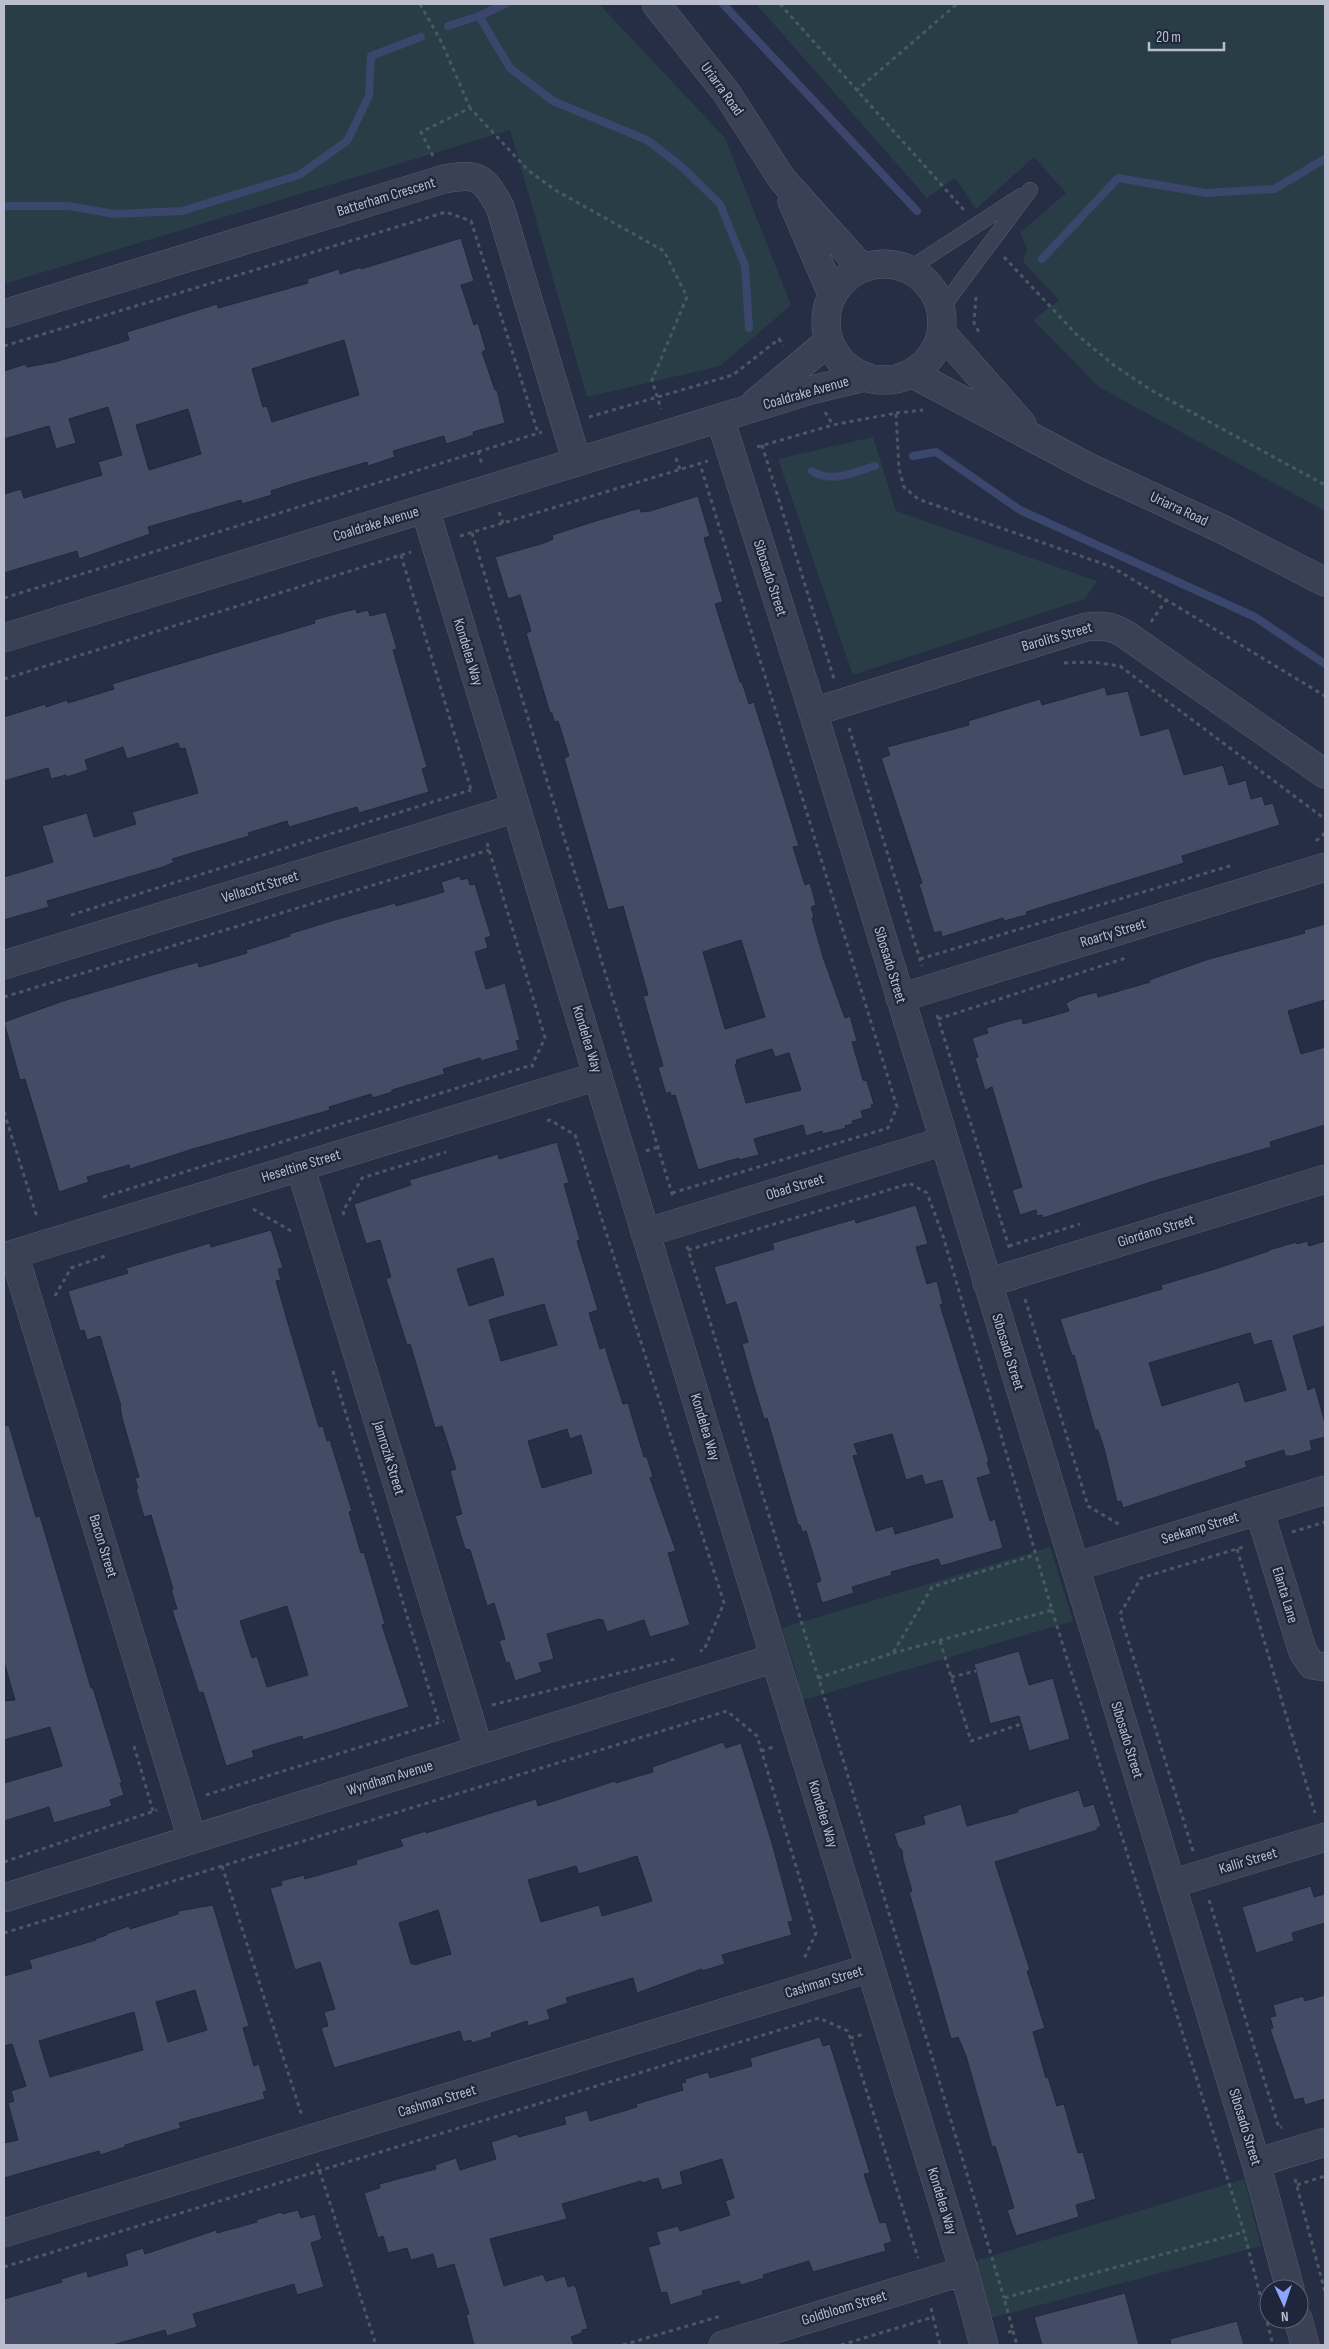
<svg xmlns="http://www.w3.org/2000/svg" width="1329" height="2349" font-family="'Sofia Sans Condensed',sans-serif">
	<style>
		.green { fill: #283d46 }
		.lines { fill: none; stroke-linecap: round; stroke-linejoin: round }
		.stream { stroke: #3a466c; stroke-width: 8 }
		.building { fill: #434b65; stroke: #21283c; fill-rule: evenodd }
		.service-casing { stroke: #575c6f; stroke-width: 16 }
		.minor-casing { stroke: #575c6f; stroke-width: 29 }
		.tertiary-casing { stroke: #575c6f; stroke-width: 29 }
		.path { stroke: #475a62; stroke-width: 3; stroke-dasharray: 4 4; stroke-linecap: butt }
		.service { stroke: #3b4154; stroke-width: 15 }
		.minor { stroke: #3b4154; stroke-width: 28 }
		.tertiary { stroke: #3b4154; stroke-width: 28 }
		.labels { text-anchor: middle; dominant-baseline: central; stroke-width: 4.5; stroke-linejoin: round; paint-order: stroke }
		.street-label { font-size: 15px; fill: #b9bdce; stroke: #1f253a }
	</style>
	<rect width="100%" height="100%" fill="#262e45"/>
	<path class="green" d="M 4,4 L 599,4 L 725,138 L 791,305 L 720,366 L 587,397 L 510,130 L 4,284 Z
		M 756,4 L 1325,4 L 1325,511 L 1099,387 L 1033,320 L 1059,300 L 1023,262 L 1027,249 L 1020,233 L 1066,193 L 1034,157 L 976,209 L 955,178 L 927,198 Z
		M 873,437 L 896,511 L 1097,581 L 1085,599 L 853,675 L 778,459 Z
		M 1050,1547 L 1073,1621 L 800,1701 L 797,1676 L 782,1628 Z
		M 1244,2179 L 1261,2246 L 988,2319 L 972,2262 Z"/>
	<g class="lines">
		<path class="stream" d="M 723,4 L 917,211
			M 479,16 L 505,4
			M 448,26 L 479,16 L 510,68 L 553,101 L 647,140 L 681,166 L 720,204 L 745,266 L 749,328
			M 4,206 L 69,206 L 114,214 L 182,211 L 299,175 L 347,141 L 369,96 L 371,56 L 421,37
			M 1042,259 L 1118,178 L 1206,193 L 1274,189 L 1325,159
			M 913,456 L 936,452 L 1020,510 L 1255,617 L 1325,664
			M 812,471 C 831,484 854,472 875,466"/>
	</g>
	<path class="building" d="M 461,238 L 474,281 L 461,285 L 474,325 L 478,323 L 486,350 L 482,352 L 495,390 L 497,390 L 505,423 L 473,432 L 474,435 L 446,444 L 444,436 L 393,451 L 395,457 L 368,466 L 367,462 L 292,484 L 271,491 L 272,495 L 242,504 L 241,500 L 148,527 L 150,534 L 79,559 L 77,551 L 4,573 L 4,494 L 21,489 L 24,498 L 102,475 L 98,462 L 122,455 L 108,407 L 69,419 L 76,443 L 56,449 L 49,426 L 4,439 L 4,371 L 26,364 L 27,367 L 55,362 L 129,340 L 127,332 L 217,304 L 218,308 L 308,283 L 307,279 L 339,269 L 340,274 L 361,267 L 361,269 ZM 344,340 L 359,395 L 272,422 L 267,406 L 263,407 L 252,369 ZM 188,409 L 201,454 L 149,470 L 136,425 Z
		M 698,496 L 710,536 L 704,538 L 723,602 L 715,604 L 740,682 L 742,682 L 749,704 L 754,702 L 799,846 L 793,847 L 805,885 L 810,883 L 816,905 L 811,907 L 814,917 L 812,918 L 823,957 L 845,1018 L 850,1016 L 857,1041 L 852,1042 L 863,1080 L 867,1081 L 874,1104 L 871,1105 L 872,1108 L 861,1111 L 863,1118 L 852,1121 L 853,1124 L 845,1126 L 846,1128 L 823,1134 L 822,1131 L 806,1136 L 803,1125 L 754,1139 L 759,1155 L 739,1160 L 739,1158 L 698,1170 L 675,1095 L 671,1096 L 670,1092 L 666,1094 L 658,1067 L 663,1066 L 643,996 L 648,995 L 623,906 L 608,910 L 564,758 L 569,756 L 558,721 L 554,722 L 552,713 L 550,713 L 526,633 L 531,631 L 520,595 L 508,599 L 495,557 L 544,543 L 553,539 L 552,535 L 599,520 L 640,508 L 641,512 L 650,511 ZM 741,940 L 765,1017 L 725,1029 L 703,952 ZM 772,1049 L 775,1057 L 789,1053 L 801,1090 L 746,1103 L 735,1065 L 737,1064 L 736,1060 Z
		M 356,609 L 357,613 L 368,610 L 370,616 L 386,612 L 397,649 L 393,650 L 427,767 L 422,769 L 429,792 L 359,813 L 357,807 L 289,827 L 287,821 L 248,833 L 249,836 L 172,859 L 174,862 L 163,867 L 47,901 L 49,907 L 4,920 L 4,877 L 53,862 L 42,826 L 87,813 L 94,837 L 136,824 L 132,812 L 198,793 L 185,748 L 180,749 L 178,743 L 127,759 L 123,747 L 85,760 L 88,770 L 67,777 L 66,775 L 51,779 L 48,768 L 4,781 L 4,717 L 45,704 L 46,707 L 67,700 L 68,703 L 114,689 L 112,684 L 315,623 L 314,620 L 339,613 Z
		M 1105,687 L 1107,695 L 1128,691 L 1141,736 L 1169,728 L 1184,775 L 1223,765 L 1229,785 L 1246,780 L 1251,799 L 1262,796 L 1265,805 L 1273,803 L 1280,825 L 1182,856 L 1184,863 L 1026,912 L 1027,915 L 1004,921 L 1003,918 L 942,937 L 941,931 L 934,933 L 919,884 L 922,883 L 881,758 L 890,755 L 887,747 L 969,725 L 968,721 L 1040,699 L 1042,705 Z
		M 460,876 L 461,880 L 468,878 L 470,885 L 475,884 L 491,936 L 485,938 L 488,948 L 475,952 L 486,989 L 505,983 L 520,1040 L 516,1041 L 519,1050 L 481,1061 L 480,1058 L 443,1069 L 445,1074 L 392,1090 L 392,1092 L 373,1098 L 371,1094 L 329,1107 L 330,1110 L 193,1149 L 130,1169 L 129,1165 L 87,1177 L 89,1182 L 59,1192 L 25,1079 L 20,1080 L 4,1022 L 63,1001 L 173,969 L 198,962 L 199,967 L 247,953 L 246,950 L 290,936 L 289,934 L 331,921 L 395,903 L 396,906 L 444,892 L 441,882 Z
		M 1325,924 L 1325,1000 L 1288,1011 L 1301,1054 L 1325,1047 L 1325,1125 L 1270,1142 L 1271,1147 L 1154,1181 L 1043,1218 L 1042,1215 L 1037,1216 L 1036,1210 L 1020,1215 L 1012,1190 L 1022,1187 L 992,1087 L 985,1090 L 975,1058 L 978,1057 L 972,1038 L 988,1033 L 986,1028 L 1009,1021 L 1022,1018 L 1023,1024 L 1069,1011 L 1066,1003 L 1078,997 L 1097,992 L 1098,997 L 1150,982 L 1149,980 L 1209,959 L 1305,933 L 1304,930 Z
		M 557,1142 L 569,1183 L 564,1184 L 580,1240 L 577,1241 L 598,1310 L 589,1313 L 600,1349 L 605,1347 L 623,1404 L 628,1403 L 644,1457 L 647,1457 L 653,1477 L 650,1478 L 676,1551 L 668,1553 L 690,1625 L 650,1637 L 644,1620 L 607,1632 L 603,1620 L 599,1619 L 547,1634 L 554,1659 L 539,1663 L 542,1672 L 515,1681 L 509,1662 L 506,1663 L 499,1641 L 505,1639 L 494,1603 L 487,1606 L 470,1550 L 465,1549 L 455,1516 L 462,1514 L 450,1471 L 456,1469 L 442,1426 L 435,1428 L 414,1357 L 410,1344 L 407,1345 L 386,1279 L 391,1277 L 380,1240 L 366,1244 L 354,1204 L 411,1185 L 409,1180 L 498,1154 L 499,1159 ZM 493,1258 L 504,1295 L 469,1306 L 457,1269 ZM 544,1304 L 557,1345 L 501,1361 L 489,1320 ZM 567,1429 L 570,1439 L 581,1435 L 592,1473 L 542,1488 L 528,1441 Z
		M 916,1205 L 928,1244 L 916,1247 L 927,1284 L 937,1281 L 943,1304 L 940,1305 L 989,1461 L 987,1462 L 991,1474 L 977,1478 L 990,1521 L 995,1519 L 1003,1548 L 941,1566 L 938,1559 L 891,1572 L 892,1575 L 852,1587 L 854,1593 L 822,1603 L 816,1583 L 821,1581 L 806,1531 L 802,1532 L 800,1525 L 798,1525 L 767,1418 L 764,1419 L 753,1383 L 742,1344 L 748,1342 L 736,1302 L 726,1305 L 714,1267 L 774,1249 L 772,1243 L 855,1219 L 856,1223 ZM 892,1434 L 906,1480 L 922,1475 L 925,1485 L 942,1480 L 953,1517 L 895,1534 L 893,1526 L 876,1531 L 853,1456 L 858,1455 L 854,1444 Z
		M 271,1230 L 283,1268 L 278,1269 L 281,1280 L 276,1281 L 288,1323 L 319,1427 L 323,1426 L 327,1441 L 330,1440 L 352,1511 L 349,1512 L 361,1553 L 364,1552 L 385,1624 L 382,1625 L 409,1707 L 303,1740 L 302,1736 L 252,1751 L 254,1757 L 226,1766 L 203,1692 L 199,1693 L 172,1610 L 177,1609 L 171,1589 L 173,1589 L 151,1515 L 144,1517 L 136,1489 L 138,1488 L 135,1478 L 139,1477 L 122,1418 L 120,1406 L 121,1406 L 100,1336 L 87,1340 L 84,1330 L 80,1331 L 68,1291 L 128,1273 L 126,1268 L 210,1243 L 211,1247 ZM 287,1606 L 308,1675 L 267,1687 L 257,1656 L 252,1658 L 240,1621 Z
		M 1307,1241 L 1309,1246 L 1325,1241 L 1325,1326 L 1293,1336 L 1308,1390 L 1315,1387 L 1325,1423 L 1325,1437 L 1310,1441 L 1312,1450 L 1292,1456 L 1285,1456 L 1284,1450 L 1245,1462 L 1247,1467 L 1123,1508 L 1121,1501 L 1117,1502 L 1104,1448 L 1098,1430 L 1095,1430 L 1074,1355 L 1072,1356 L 1060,1319 L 1162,1289 L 1161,1285 L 1215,1269 L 1269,1251 L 1269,1250 L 1296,1242 L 1297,1244 ZM 1250,1333 L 1254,1345 L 1271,1340 L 1286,1390 L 1245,1402 L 1239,1382 L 1162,1406 L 1149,1363 Z
		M 9,1425 L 36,1517 L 40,1516 L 91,1688 L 93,1688 L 122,1783 L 120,1783 L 124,1795 L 110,1800 L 112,1806 L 54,1823 L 49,1807 L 4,1821 L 4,1783 L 62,1766 L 50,1727 L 4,1740 L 4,1701 L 15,1700 L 4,1662 L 4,1426 Z
		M 1019,1651 L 1029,1685 L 1053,1678 L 1070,1739 L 1029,1751 L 1019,1716 L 990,1724 L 974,1664 Z
		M 723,1742 L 726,1748 L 741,1743 L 772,1843 L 793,1921 L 788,1922 L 792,1935 L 722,1955 L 725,1964 L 702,1971 L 702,1969 L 637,1993 L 633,1978 L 566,1998 L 568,2003 L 547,2010 L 550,2019 L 528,2026 L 527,2021 L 491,2033 L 492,2037 L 472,2043 L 471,2040 L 463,2042 L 460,2031 L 334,2068 L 321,2028 L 328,2026 L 324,2012 L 335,2009 L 320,1962 L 295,1970 L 270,1888 L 282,1885 L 281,1881 L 304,1875 L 305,1879 L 357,1864 L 356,1860 L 403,1846 L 400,1839 L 426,1831 L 426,1833 L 536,1799 L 538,1806 L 615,1781 L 616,1783 L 635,1777 L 653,1772 L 652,1767 ZM 637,1856 L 652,1901 L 602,1916 L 599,1905 L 541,1922 L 528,1880 L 576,1866 L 579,1874 ZM 438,1910 L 451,1954 L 414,1965 L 414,1963 L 411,1964 L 399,1923 Z
		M 1079,1790 L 1084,1807 L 1094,1804 L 1101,1826 L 1097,1828 L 1098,1830 L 995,1862 L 1030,1970 L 1027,1971 L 1045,2028 L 1033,2032 L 1046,2078 L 1048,2077 L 1057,2106 L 1064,2104 L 1078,2153 L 1083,2152 L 1096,2199 L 1076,2205 L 1079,2217 L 1016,2236 L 1007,2210 L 1014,2208 L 995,2146 L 992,2147 L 966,2056 L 958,2037 L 951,2039 L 909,1892 L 912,1891 L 903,1860 L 902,1850 L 898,1846 L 894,1833 L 925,1824 L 923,1816 L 961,1804 L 967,1826 L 1018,1812 L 1018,1809 Z
		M 1311,1886 L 1314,1897 L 1325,1894 L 1325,1923 L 1292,1933 L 1294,1941 L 1256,1953 L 1242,1907 Z
		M 213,1905 L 249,2026 L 243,2028 L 254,2066 L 259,2064 L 267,2091 L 263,2092 L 265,2099 L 179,2123 L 181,2128 L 125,2145 L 125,2147 L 100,2155 L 99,2151 L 4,2178 L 4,2143 L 18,2140 L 8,2103 L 14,2101 L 11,2091 L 26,2086 L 12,2044 L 4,2046 L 4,1976 L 32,1968 L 29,1960 L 96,1940 L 95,1939 L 107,1935 L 106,1934 L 129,1926 L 130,1929 L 178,1914 L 178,1911 ZM 195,1990 L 207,2030 L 168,2042 L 156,2002 ZM 134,2012 L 143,2050 L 50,2077 L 39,2041 Z
		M 1325,1995 L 1325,2099 L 1305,2105 L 1303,2098 L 1294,2100 L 1270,2029 L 1273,2028 L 1270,2017 L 1276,2016 L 1273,2005 L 1303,1996 L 1305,2001 Z
		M 820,2037 L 823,2046 L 830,2044 L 870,2173 L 864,2174 L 880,2223 L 886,2222 L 892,2242 L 884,2244 L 886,2251 L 813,2272 L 809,2261 L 763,2275 L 764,2278 L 741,2285 L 739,2281 L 702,2291 L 703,2295 L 670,2305 L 667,2292 L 661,2293 L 648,2247 L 660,2244 L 656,2232 L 678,2226 L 680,2231 L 730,2215 L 725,2201 L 734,2198 L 722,2159 L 680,2172 L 683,2184 L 662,2190 L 658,2178 L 642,2183 L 641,2181 L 562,2204 L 567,2219 L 490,2239 L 504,2286 L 543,2274 L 546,2281 L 565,2276 L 568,2287 L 574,2285 L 576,2288 L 588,2329 L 582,2330 L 582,2333 L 571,2337 L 574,2345 L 474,2345 L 466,2315 L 469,2314 L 454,2264 L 437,2269 L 433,2254 L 411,2260 L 407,2248 L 388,2253 L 383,2236 L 378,2238 L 364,2193 L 380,2188 L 379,2184 L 436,2169 L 435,2165 L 456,2158 L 460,2170 L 496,2159 L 491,2142 L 516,2134 L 519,2137 L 566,2124 L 564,2117 L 587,2110 L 590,2121 L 637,2107 L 636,2104 L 683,2090 L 681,2083 L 686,2082 L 685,2079 L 708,2072 L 710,2078 L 752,2066 L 750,2058 Z
		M 298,2210 L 301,2218 L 315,2214 L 322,2239 L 311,2243 L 324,2287 L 297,2295 L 294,2284 L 193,2314 L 197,2327 L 167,2336 L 165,2330 L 113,2345 L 4,2345 L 4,2299 L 62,2282 L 61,2279 L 87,2271 L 88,2277 L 128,2265 L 125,2254 L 143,2248 L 145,2254 L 216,2230 L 217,2233 L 257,2222 L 256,2220 L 281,2212 L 282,2214 Z
		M 1125,2293 L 1139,2345 L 1042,2345 L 1034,2317 Z
		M 1237,2321 L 1244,2345 L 1171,2345 L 1170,2339 Z"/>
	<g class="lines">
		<g class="service-casing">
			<path id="service" d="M 909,269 L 1021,196
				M 941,309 L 1030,190"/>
		</g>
		<g class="minor-casing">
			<path id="minor" d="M 4,314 L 444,179 C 478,173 483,176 500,207 L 577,462
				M 720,418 L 813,712 L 1075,1567 L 1256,2163 L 1290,2289
				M 813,712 L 1086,627 C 1101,625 1112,626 1125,634 L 1325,774
				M 4,965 L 516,808
				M 900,998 L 1325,867
				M 300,1166 L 479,1750
				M 645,1233 L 944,1141
				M 14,1254 L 192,1839
				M 4,1257 L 598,1076
				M 987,1283 L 1325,1179
				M 1259,1510 L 1303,1652 L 1312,1665 L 1325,1667
				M 1075,1567 L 1325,1490
				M 775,1658 L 964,2271 L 984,2345
				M 1171,1884 L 1325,1837
				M 1256,2163 L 1325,2142
				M 4,2233 L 870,1968
				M 1298,2319 L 1305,2345
				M 723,2345 L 964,2271"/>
		</g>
		<g class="tertiary-casing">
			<path id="tertiary" d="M 656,4 L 726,92 L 782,179 L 862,268
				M 792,201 L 832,294
				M826 322a58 58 0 1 1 116 0a58 58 0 1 1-116 0Z
				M 941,332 L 1022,424
				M 911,373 L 1090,468 L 1222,529 L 1325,582
				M 756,402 L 829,341
				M 4,638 L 811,390 L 865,377
				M 4,1898 L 775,1658 L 425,509"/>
		</g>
		<path class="path" d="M 420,4 L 442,43 L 470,108
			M 780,4 L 964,210
			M 856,91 L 957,4
			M 433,156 L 421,132 L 470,108 L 529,171 L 555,190 L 664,251 L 687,297 L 652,380 L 661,409
			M 1004,257 L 1076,334 L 1115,366 L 1151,390 L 1325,485
			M 976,297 L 974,323 L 980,334
			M 4,346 L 446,212 L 471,221 L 538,433
			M 825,412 L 833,425
			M 896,413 L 923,410
			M 589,417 L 733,375 L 779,339 L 783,346
			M 762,445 L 834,679
			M 757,447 L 833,425 L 896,413 L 899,469 L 904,487 L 918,499 L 1112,567 L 1325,696
			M 478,451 L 482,464
			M 676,458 L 680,470
			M 499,512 L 503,523
			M 472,533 L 673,1197
			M 460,536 L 708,461
			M 401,555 L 472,793
			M 4,598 L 542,432
			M 1151,622 L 1166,600
			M 1064,663 L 1092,662 L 1120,666 L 1325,819
			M 4,679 L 411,552
			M 849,728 L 922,966
			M 1316,841 L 1325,833
			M 487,843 L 545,1038 L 532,1065 L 534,1069
			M 71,915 L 471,790
			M 920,959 L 1233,865
			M 4,997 L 489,850
			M 937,1015 L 1010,1250
			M 938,1019 L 1126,958
			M 4,1112 L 37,1217
			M 547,1121 L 550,1120 L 575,1135 L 724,1603 L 704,1650 L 700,1651
			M 646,1151 L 658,1147
			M 672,1193 L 888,1128 L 897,1107 L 700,464
			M 103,1197 L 532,1065
			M 253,1209 L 291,1231
			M 344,1215 L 343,1211 L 362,1178 L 446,1152
			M 687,1246 L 833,1726 L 1004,2298
			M 1009,1246 L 1080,1224
			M 688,1250 L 905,1185 L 909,1183 L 927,1193 L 943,1236 L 1052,1610 L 893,1653
			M 55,1296 L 71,1268 L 108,1255
			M 1025,1299 L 1088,1506 L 1120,1525
			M 333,1371 L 439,1722
			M 1292,1532 L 1325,1522
			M 1237,1549 L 1315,1813
			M 1052,1610 L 1244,2232 L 1273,2345
			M 940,1641 L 971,1741 L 1021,1724
			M 951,1677 L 976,1671
			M 818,1678 L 893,1653 L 932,1587 L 1035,1555
			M 492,1705 L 675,1659
			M 134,1746 L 153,1811
			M 761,1751 L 776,1746
			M 206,1795 L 444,1721
			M 1193,1851 L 1120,1614 L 1141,1578 L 1243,1547
			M 4,1862 L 157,1810
			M 222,1866 L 302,2116
			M 1209,1900 L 1279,2128 L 1282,2127
			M 4,1933 L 727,1711 L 757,1736 L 816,1933 L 803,1961
			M 850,2038 L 864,2034
			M 317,2163 L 376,2345
			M 1295,2179 L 1325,2292
			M 1297,2185 L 1325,2176
			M 4,2267 L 819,2018 L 848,2031 L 918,2258
			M 931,2308 L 933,2317
			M 1013,2331 L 1017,2345
			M 1008,2332 L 1013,2331 L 1004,2298 L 1244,2232
			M 623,2345 L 721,2316
			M 841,2345 L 933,2317 L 940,2345"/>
		<use href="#service" class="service"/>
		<use href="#minor" class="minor"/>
		<use href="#tertiary" class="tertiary"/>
	</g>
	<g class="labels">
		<g class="street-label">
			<text transform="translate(722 89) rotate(54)">Uriarra Road</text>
			<text transform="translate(386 197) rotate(-17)">Batterham Crescent</text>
			<text transform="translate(806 393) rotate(-16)">Coaldrake Avenue</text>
			<text transform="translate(1179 509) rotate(25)">Uriarra Road</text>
			<text transform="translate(376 524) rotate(-17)">Coaldrake Avenue</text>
			<text transform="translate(770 578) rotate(72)">Sibosado Street</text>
			<text transform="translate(1057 637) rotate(-16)">Barolits Street</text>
			<text transform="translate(468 652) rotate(73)">Kondelea Way</text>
			<text transform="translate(260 887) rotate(-17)">Vellacott Street</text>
			<text transform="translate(1113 933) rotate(-17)">Roarty Street</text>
			<text transform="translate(890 965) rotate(73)">Sibosado Street</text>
			<text transform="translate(587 1039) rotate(73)">Kondelea Way</text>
			<text transform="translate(301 1166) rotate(-17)">Heseltine Street</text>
			<text transform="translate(795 1187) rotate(-17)">Obad Street</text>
			<text transform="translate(1156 1231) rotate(-17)">Giordano Street</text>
			<text transform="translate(1008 1352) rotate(73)">Sibosado Street</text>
			<text transform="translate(705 1427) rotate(73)">Kondelea Way</text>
			<text transform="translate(389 1458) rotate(73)">Jamrozik Street</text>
			<text transform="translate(1200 1528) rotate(-17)">Seekamp Street</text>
			<text transform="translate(103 1546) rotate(73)">Bacon Street</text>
			<text transform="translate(1285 1595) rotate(73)">Elanta Lane</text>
			<text transform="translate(1127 1740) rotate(73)">Sibosado Street</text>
			<text transform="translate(390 1778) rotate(-17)">Wyndham Avenue</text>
			<text transform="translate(823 1814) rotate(73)">Kondelea Way</text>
			<text transform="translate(1248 1861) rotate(-17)">Kallir Street</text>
			<text transform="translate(824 1982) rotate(-17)">Cashman Street</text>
			<text transform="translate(437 2101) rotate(-17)">Cashman Street</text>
			<text transform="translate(1245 2127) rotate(73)">Sibosado Street</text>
			<text transform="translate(942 2201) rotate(73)">Kondelea Way</text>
			<text transform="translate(844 2308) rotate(-17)">Goldbloom Street</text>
		</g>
	</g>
	<rect width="1329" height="2349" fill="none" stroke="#b9bdce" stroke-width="10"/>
	<g transform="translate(1284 2304) rotate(177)"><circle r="24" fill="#1f253a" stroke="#5d6275"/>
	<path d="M0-4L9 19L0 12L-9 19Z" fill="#8fa5fc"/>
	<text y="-8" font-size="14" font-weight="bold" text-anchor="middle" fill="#b9bdce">N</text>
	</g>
	<path d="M1149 42v8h75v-8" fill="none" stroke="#b9bdce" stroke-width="2.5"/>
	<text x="1156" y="42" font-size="15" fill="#b9bdce" stroke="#1f253a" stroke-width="4" paint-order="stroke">20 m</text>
</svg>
